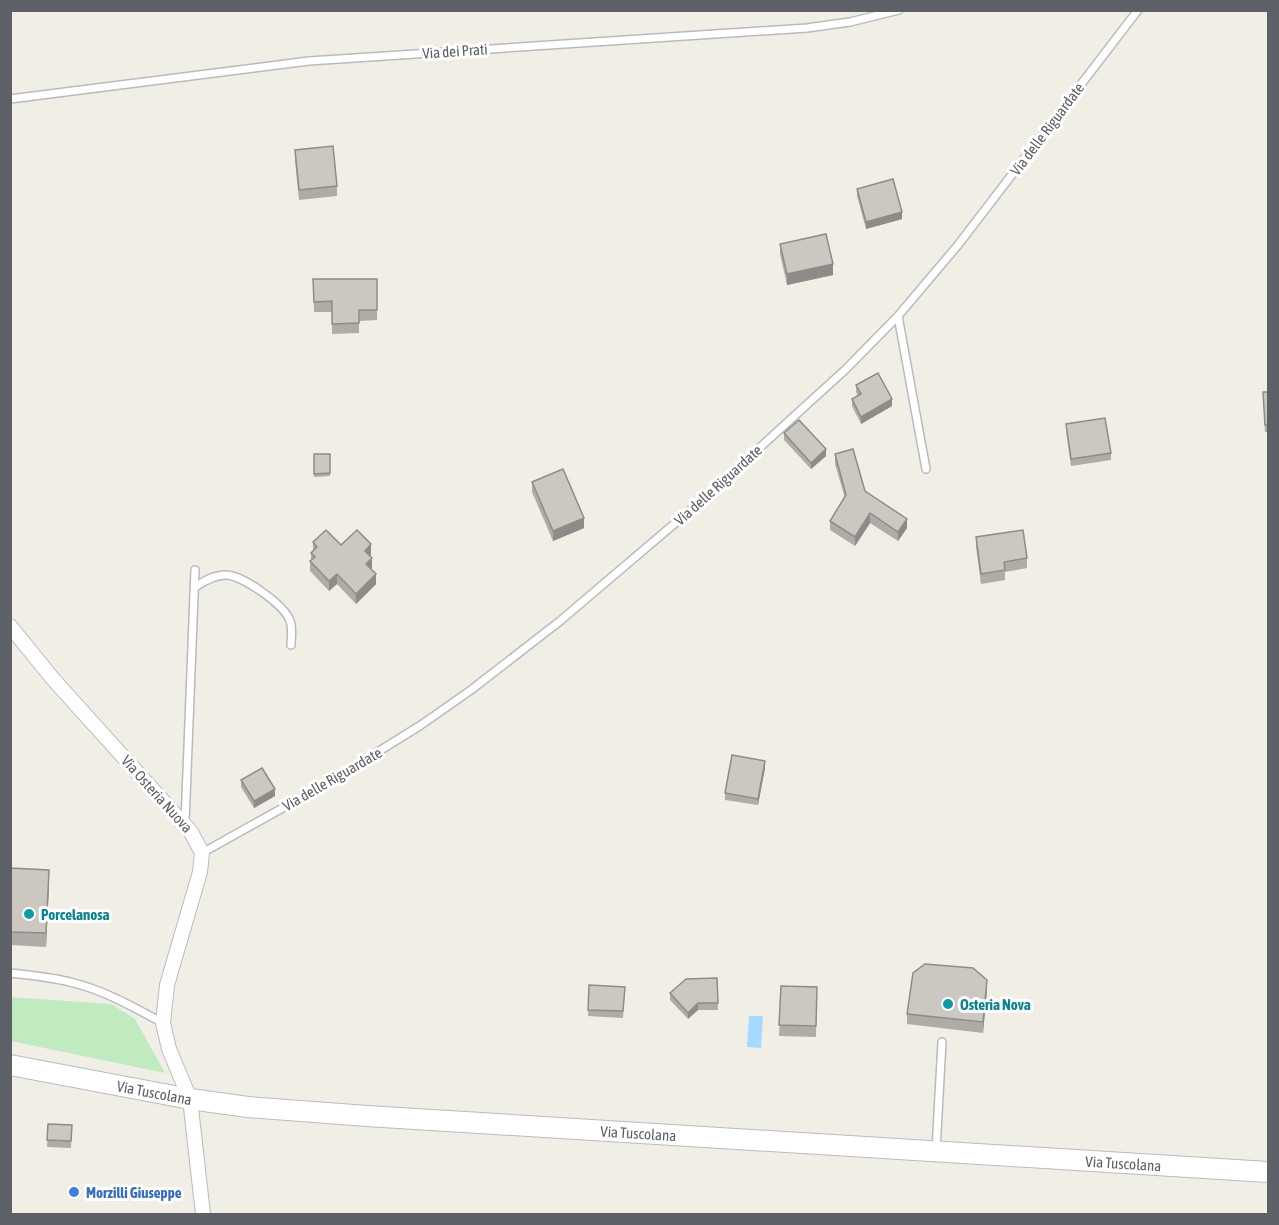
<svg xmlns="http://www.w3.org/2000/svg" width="1279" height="1225" font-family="'Asap Condensed',sans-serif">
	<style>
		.green { fill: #c0eac0 }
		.water { fill: #a6d9ff }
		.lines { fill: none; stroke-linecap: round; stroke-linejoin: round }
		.service-casing { stroke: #b7bbc0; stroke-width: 10 }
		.minor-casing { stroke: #b7bbc0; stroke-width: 16 }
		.secondary-casing { stroke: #b8bcc2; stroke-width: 22 }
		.service { stroke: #fff; stroke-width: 7 }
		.minor { stroke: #fff; stroke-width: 14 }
		.secondary { stroke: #fff; stroke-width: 20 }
		.wall { fill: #afaca7 }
		.shaded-wall { fill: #8e8c88 }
		.building { fill: #cbc8c2; stroke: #8e8c88; stroke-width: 1.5 }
		.culture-dot { fill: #0f9aa8; stroke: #fff; stroke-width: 2 }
		.shop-dot { fill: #3f7fe0; stroke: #fff; stroke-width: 2 }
		.labels { text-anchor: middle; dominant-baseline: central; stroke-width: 6; stroke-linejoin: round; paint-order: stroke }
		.street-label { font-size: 15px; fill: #5d6167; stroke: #fff }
		.culture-label { font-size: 15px; font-weight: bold; fill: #0d838f; stroke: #fff; text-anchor: start }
		.shop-label { font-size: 15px; font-weight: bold; fill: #366cbe; stroke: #fff; text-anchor: start }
	</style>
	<rect width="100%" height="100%" fill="#f0eee5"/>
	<path class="green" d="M 10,997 L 111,1004 L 135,1019 L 165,1073 L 11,1041 Z"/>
	<path class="water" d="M 749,1016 L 763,1016 L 761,1048 L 747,1047 Z"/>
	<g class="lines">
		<g class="service-casing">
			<path id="service" d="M 10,99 L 309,61 L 807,28 L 850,22 L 899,10
				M 898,316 L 926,469
				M 195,587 C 204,581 214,575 226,575 C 242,575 285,605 290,621 C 293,628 291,637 291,645
				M 185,823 L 195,570
				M 202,853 L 331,781 L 421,725 L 471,690 L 560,621 L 700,502 L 846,369 L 898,316 L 958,245 L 1138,10
				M 10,973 C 30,975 51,977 70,982 C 104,990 133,1007 163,1023
				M 936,1150 L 942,1042"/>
		</g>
		<g class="minor-casing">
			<path id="minor" d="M 10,626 L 53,679 L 191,832 L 202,853 L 200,872 L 167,985 L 163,1023 L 169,1049 L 190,1099 L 203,1214"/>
		</g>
		<g class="secondary-casing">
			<g id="secondary">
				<path id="s1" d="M 10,1065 L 190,1099 L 248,1107 L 367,1116 L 1268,1172"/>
			</g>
		</g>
		<use href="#service" class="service"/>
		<use href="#minor" class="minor"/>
		<use href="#secondary" class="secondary"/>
	</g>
	<path class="wall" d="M 295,150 L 337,186 L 337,196 L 299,200 L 295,160 Z
		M 857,189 L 902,219 L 866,229 L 857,196 Z
		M 780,244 L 833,275 L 787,285 L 780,254 Z
		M 313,279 L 377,279 L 377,320 L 359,321 L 359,333 L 332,334 L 332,312 L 314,312 Z
		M 856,385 L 892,406 L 861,424 L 852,406 L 852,399 L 858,396 L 856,392 Z
		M 1263,392 L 1269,392 L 1269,432 L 1265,432 Z
		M 1066,424 L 1111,453 L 1111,460 L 1071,466 L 1066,431 Z
		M 784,433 L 826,456 L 811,469 L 784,440 Z
		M 314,454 L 330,454 L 330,476 L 314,477 Z
		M 835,454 L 865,491 L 907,528 L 898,541 L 870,523 L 855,546 L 830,530 L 830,521 L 845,498 L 835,464 Z
		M 532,482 L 584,528 L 553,541 L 532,492 Z
		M 976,537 L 1027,558 L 1027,568 L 1005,572 L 1005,580 L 981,584 L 976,547 Z
		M 313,542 L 341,545 L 371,554 L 370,556 L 371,569 L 376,584 L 356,604 L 337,584 L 329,591 L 310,571 L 310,561 L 311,560 L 311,553 L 313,551 Z
		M 765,768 L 758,805 L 725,800 L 725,793 Z
		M 241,780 L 275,796 L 254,808 L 241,787 Z
		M 10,868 L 49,883 L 46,947 L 10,945 Z
		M 717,978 L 718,1010 L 698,1010 L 688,1019 L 670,1000 L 670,993 Z
		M 589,985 L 625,987 L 623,1018 L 588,1016 Z
		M 781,986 L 817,987 L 816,1037 L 779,1036 Z
		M 987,990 L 983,1033 L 907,1024 L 907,1014 Z
		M 48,1124 L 72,1125 L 71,1148 L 47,1147 Z"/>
	<path class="shaded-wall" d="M 902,212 L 902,219 L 866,229 L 866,222 Z
		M 833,264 L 833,275 L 787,285 L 787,274 Z
		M 892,399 L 892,406 L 861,424 L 861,417 Z
		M 826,449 L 826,456 L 811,469 L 811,463 Z
		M 870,513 L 870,523 L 855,546 L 855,537 Z
		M 584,518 L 584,528 L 553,541 L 553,531 Z
		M 907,519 L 907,528 L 898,541 L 898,532 Z
		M 371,544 L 371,554 L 365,561 L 365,551 Z
		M 372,558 L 372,568 L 366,574 L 366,564 Z
		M 337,574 L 337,584 L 329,591 L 329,581 Z
		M 376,574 L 376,584 L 356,604 L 356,594 Z
		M 765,761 L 765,768 L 758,805 L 758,799 Z
		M 275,789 L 275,796 L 254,808 L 254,801 Z
		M 49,870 L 49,883 L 46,947 L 46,933 Z
		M 987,980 L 987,990 L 983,1033 L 983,1022 Z
		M 698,1003 L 698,1010 L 688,1019 L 688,1013 Z"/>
	<path class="building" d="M 333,146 L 337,186 L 299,190 L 295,150 Z
		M 893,179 L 902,212 L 866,222 L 857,189 Z
		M 826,234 L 833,264 L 787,274 L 780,244 Z
		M 313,279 L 377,279 L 377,310 L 359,310 L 359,323 L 332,324 L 332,301 L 314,302 Z
		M 878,373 L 892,399 L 861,417 L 852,399 L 861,394 L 856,385 Z
		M 1263,392 L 1269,392 L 1269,425 L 1265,425 Z
		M 1105,418 L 1111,453 L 1071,459 L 1066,424 Z
		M 799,420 L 826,449 L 811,463 L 784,433 Z
		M 853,449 L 865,491 L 907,519 L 898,532 L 870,513 L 855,537 L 830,521 L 846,495 L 835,454 Z
		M 314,454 L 330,454 L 330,473 L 314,474 Z
		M 563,469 L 584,518 L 553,531 L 532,482 Z
		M 326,530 L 341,545 L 357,530 L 371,544 L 365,551 L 372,558 L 366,564 L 376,574 L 356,594 L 337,574 L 329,581 L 310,561 L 315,557 L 311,553 L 317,547 L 313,542 Z
		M 1023,530 L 1027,558 L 1004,562 L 1005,570 L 981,574 L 976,537 Z
		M 732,755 L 765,761 L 758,799 L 725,793 Z
		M 262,768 L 275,789 L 254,801 L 241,780 Z
		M 10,868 L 49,870 L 46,933 L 10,932 Z
		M 925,964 L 973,968 L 987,980 L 983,1022 L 907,1014 L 913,973 Z
		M 717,978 L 718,1003 L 698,1003 L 688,1013 L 670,993 L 686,979 Z
		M 589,985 L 625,987 L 623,1011 L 588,1010 Z
		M 781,986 L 817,987 L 816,1026 L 779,1025 Z
		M 48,1124 L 72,1125 L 71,1141 L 47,1140 Z"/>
	<g class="culture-dot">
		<circle cx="29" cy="914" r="6"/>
		<circle cx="948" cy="1004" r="6"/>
	</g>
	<circle class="shop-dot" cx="74" cy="1192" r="6"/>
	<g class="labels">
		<g class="street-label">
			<text transform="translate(455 51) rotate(-4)">Via dei Prati</text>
			<text transform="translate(1047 129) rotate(-53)">Via delle Riguardate</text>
			<text transform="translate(718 485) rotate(-42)">Via delle Riguardate</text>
			<text transform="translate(332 779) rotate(-30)">Via delle Riguardate</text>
			<text transform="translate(157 794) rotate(48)">Via Osteria Nuova</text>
			<text stroke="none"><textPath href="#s1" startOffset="147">Via Tuscolana</textPath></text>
			<text stroke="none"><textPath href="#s1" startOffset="633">Via Tuscolana</textPath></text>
			<text stroke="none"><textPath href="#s1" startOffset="1119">Via Tuscolana</textPath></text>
		</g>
		<g class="culture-label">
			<text x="41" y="914">Porcelanosa</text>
			<text x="960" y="1004">Osteria Nova</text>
		</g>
		<g class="shop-label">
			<text x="86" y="1192">Morzilli Giuseppe</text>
		</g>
	</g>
	<rect width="1279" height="1225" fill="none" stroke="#5d6167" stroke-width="24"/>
</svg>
